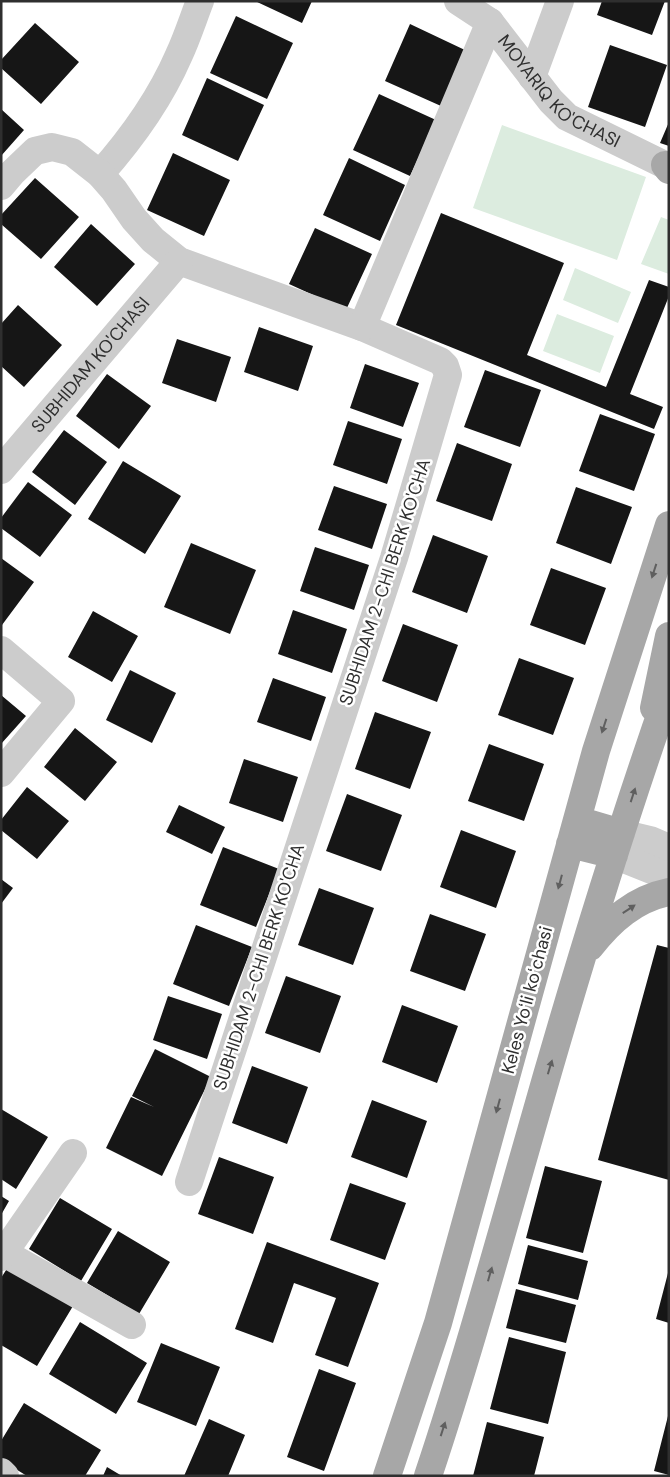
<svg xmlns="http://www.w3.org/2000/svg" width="670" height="1477" font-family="'DM Sans',sans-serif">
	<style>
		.green { fill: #dcecdf }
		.building { fill: #161616 }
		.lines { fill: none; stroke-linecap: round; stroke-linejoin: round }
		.minor { stroke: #ccc; stroke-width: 28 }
		.primary { stroke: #a7a7a7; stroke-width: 28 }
		.oneway { fill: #5f5f5f }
		.labels { text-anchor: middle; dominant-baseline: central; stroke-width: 5; stroke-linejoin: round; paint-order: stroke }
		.street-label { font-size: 18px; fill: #2f2f2f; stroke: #fff }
	</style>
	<rect width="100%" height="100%" fill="#fff"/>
	<path class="green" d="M 502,125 L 646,177 L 617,260 L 473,208 Z
		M 661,217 L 669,220 L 669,274 L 641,264 Z
		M 575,268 L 631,292 L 618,323 L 563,300 Z
		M 557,314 L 614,336 L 600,373 L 543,351 Z"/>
	<path class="building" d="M 255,1 L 312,1 L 302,23 Z
		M 602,1 L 665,1 L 652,35 L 597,15 Z
		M 236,16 L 293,43 L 267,99 L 210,73 Z
		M 35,23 L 79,62 L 41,104 L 1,68 L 1,60 Z
		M 410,24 L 467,51 L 441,106 L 385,81 Z
		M 610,45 L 667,65 L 645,127 L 588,107 Z
		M 207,78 L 264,105 L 238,161 L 182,135 Z
		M 379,94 L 436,120 L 410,176 L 353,150 Z
		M 1,109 L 24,130 L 1,156 Z
		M 669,122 L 669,146 L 660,143 Z
		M 173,153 L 230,180 L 204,236 L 147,210 Z
		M 349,158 L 405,185 L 380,241 L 323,215 Z
		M 35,178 L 79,217 L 41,259 L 1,224 L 1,215 Z
		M 441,213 L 564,263 L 527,355 L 606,387 L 649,280 L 669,287 L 669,296 L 630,394 L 663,407 L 654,429 L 396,325 Z
		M 91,224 L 135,264 L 97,306 L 54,267 Z
		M 315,228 L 372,254 L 346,310 L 289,284 Z
		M 18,305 L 62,345 L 24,387 L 1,366 L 1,324 Z
		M 259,327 L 313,346 L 298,391 L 244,372 Z
		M 177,339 L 231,357 L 216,402 L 162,383 Z
		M 365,364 L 419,383 L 403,427 L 350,408 Z
		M 485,370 L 541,390 L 520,447 L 464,427 Z
		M 107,374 L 151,406 L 119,449 L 76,416 Z
		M 600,414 L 655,434 L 634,491 L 579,471 Z
		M 348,421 L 402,439 L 387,484 L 333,465 Z
		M 64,430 L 107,462 L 75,505 L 32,472 Z
		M 457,443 L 512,464 L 492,521 L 436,501 Z
		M 123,461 L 181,496 L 145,554 L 88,519 Z
		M 28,482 L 72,515 L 40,557 L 1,528 L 1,518 Z
		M 334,486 L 387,504 L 372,549 L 318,530 Z
		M 576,487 L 632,507 L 611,564 L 556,543 Z
		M 433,535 L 488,556 L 467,613 L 412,592 Z
		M 191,543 L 256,570 L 230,634 L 164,607 Z
		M 315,547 L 369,565 L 354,610 L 300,591 Z
		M 1,558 L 34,582 L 2,625 L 1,624 Z
		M 551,568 L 606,588 L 585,645 L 530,625 Z
		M 293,610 L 347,629 L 332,673 L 278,654 Z
		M 93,611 L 138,636 L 112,682 L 68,657 Z
		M 403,624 L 458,645 L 437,702 L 382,681 Z
		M 519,658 L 574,678 L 553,735 L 498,715 Z
		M 130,670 L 176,693 L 152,743 L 106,720 Z
		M 273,678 L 326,697 L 311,741 L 257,722 Z
		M 1,695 L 26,716 L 1,744 Z
		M 375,712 L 431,732 L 410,789 L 355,769 Z
		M 75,728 L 117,762 L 85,801 L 44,767 Z
		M 489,744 L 544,764 L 524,821 L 468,801 Z
		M 244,759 L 298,777 L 283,822 L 229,803 Z
		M 27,787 L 69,821 L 37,859 L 1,830 L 1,820 Z
		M 347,794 L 402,815 L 381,871 L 326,851 Z
		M 179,805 L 225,827 L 212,854 L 166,832 Z
		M 461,830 L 516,851 L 496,908 L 440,887 Z
		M 223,847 L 279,869 L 256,927 L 200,905 Z
		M 1,879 L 13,888 L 1,904 Z
		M 319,888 L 374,908 L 353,965 L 298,945 Z
		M 430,914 L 486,934 L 465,991 L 410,971 Z
		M 196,925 L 252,947 L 229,1006 L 173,984 Z
		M 657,945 L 669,948 L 669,1180 L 598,1160 Z
		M 286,976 L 341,996 L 320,1053 L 265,1033 Z
		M 168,996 L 222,1014 L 207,1059 L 153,1040 Z
		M 402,1005 L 458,1026 L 437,1083 L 382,1062 Z
		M 155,1049 L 211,1077 L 162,1176 L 106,1148 L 131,1097 L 154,1107 L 132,1096 Z
		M 252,1066 L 308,1087 L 287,1144 L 232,1123 Z
		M 372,1100 L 427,1121 L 407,1178 L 351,1157 Z
		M 1,1109 L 48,1137 L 16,1189 L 1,1179 Z
		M 219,1157 L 274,1177 L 253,1234 L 198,1214 Z
		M 545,1166 L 602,1181 L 583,1253 L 526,1238 Z
		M 350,1183 L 406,1203 L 385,1260 L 330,1240 Z
		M 1,1196 L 9,1201 L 1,1215 Z
		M 60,1198 L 112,1229 L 81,1281 L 29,1249 Z
		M 118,1231 L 170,1262 L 139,1314 L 87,1283 Z
		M 267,1242 L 379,1283 L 348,1367 L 315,1355 L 336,1298 L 294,1283 L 273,1343 L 235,1329 Z
		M 528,1245 L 588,1261 L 578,1300 L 518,1284 Z
		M 8,1267 L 73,1306 L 37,1366 L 1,1345 L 1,1278 Z
		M 668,1273 L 669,1273 L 669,1323 L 656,1319 Z
		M 516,1289 L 576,1305 L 566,1343 L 506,1328 Z
		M 80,1322 L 147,1363 L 116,1414 L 49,1374 Z
		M 509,1337 L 566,1352 L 548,1424 L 490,1409 Z
		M 161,1343 L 220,1367 L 196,1426 L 137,1402 Z
		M 319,1369 L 356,1383 L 324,1471 L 287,1457 Z
		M 24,1403 L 101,1450 L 85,1476 L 27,1476 L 1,1460 L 1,1441 Z
		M 668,1416 L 669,1416 L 669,1475 L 654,1471 Z
		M 209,1419 L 245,1435 L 228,1476 L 184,1476 Z
		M 487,1422 L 544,1437 L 534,1476 L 473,1476 Z
		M 107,1467 L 122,1476 L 103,1476 Z"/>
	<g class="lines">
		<g class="minor">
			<path id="s1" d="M 458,1 L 490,22 L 551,101 L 567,117 L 669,167"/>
			<path d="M 532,77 L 560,1"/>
			<path d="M 100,174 C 132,138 160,99 179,55 C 187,38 193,19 200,1"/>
			<path d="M 1,186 L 12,173 L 35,151 L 52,147 L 72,152 L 100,174 L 114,190 L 134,219 L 153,240 L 179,261 L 362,327 L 440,361 L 445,366 L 448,375 L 394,558 L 189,1182"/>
			<path d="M 362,327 L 490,22"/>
			<path id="s2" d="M 1,470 L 179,261"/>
			<path d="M 1,650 L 61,701 L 1,773"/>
			<path d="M 621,833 L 650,840 L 669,848"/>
			<path d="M 614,855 L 669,877"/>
			<path d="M 4,1253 L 132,1325"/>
			<path d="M 1,1257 L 73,1153"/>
			<path d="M 1,1472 L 5,1476"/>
		</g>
		<path class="primary" d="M 665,165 L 669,170
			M 654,708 L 669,636
			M 577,820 L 621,833
			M 570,844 L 614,855
			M 590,947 C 611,920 635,899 669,892
			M 387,1476 L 438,1323 L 596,751 L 669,525
			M 428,1476 C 466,1362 498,1246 531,1131 C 573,983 618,835 669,690"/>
	</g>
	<defs><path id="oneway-solid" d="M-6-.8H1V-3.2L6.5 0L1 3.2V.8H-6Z" transform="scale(1.25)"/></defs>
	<g class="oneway">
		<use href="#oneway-solid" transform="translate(654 571) rotate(108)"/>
		<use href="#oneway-solid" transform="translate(604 726) rotate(108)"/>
		<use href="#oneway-solid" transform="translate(633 795) rotate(-72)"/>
		<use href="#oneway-solid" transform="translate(560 882) rotate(105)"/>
		<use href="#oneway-solid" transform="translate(629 909) rotate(-33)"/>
		<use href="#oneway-solid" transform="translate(550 1067) rotate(-73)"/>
		<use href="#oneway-solid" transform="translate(498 1106) rotate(105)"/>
		<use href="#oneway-solid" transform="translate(490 1274) rotate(-74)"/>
		<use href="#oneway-solid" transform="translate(443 1429) rotate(-72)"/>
	</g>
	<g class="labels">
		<g class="street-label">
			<text stroke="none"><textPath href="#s1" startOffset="138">MOYARIQ KO'CHASI</textPath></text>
			<text stroke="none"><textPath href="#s2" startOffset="138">SUBHIDAM KO'CHASI</textPath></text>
			<text transform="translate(385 582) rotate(-72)">SUBHIDAM 2-CHI BERK KO'CHA</text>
			<text transform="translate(259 967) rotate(-72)">SUBHIDAM 2-CHI BERK KO'CHA</text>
			<text transform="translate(527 1000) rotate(-75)">Keles Yoʻli koʻchasi</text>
		</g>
	</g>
	<rect width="670" height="1477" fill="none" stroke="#2f2f2f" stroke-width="5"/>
</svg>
